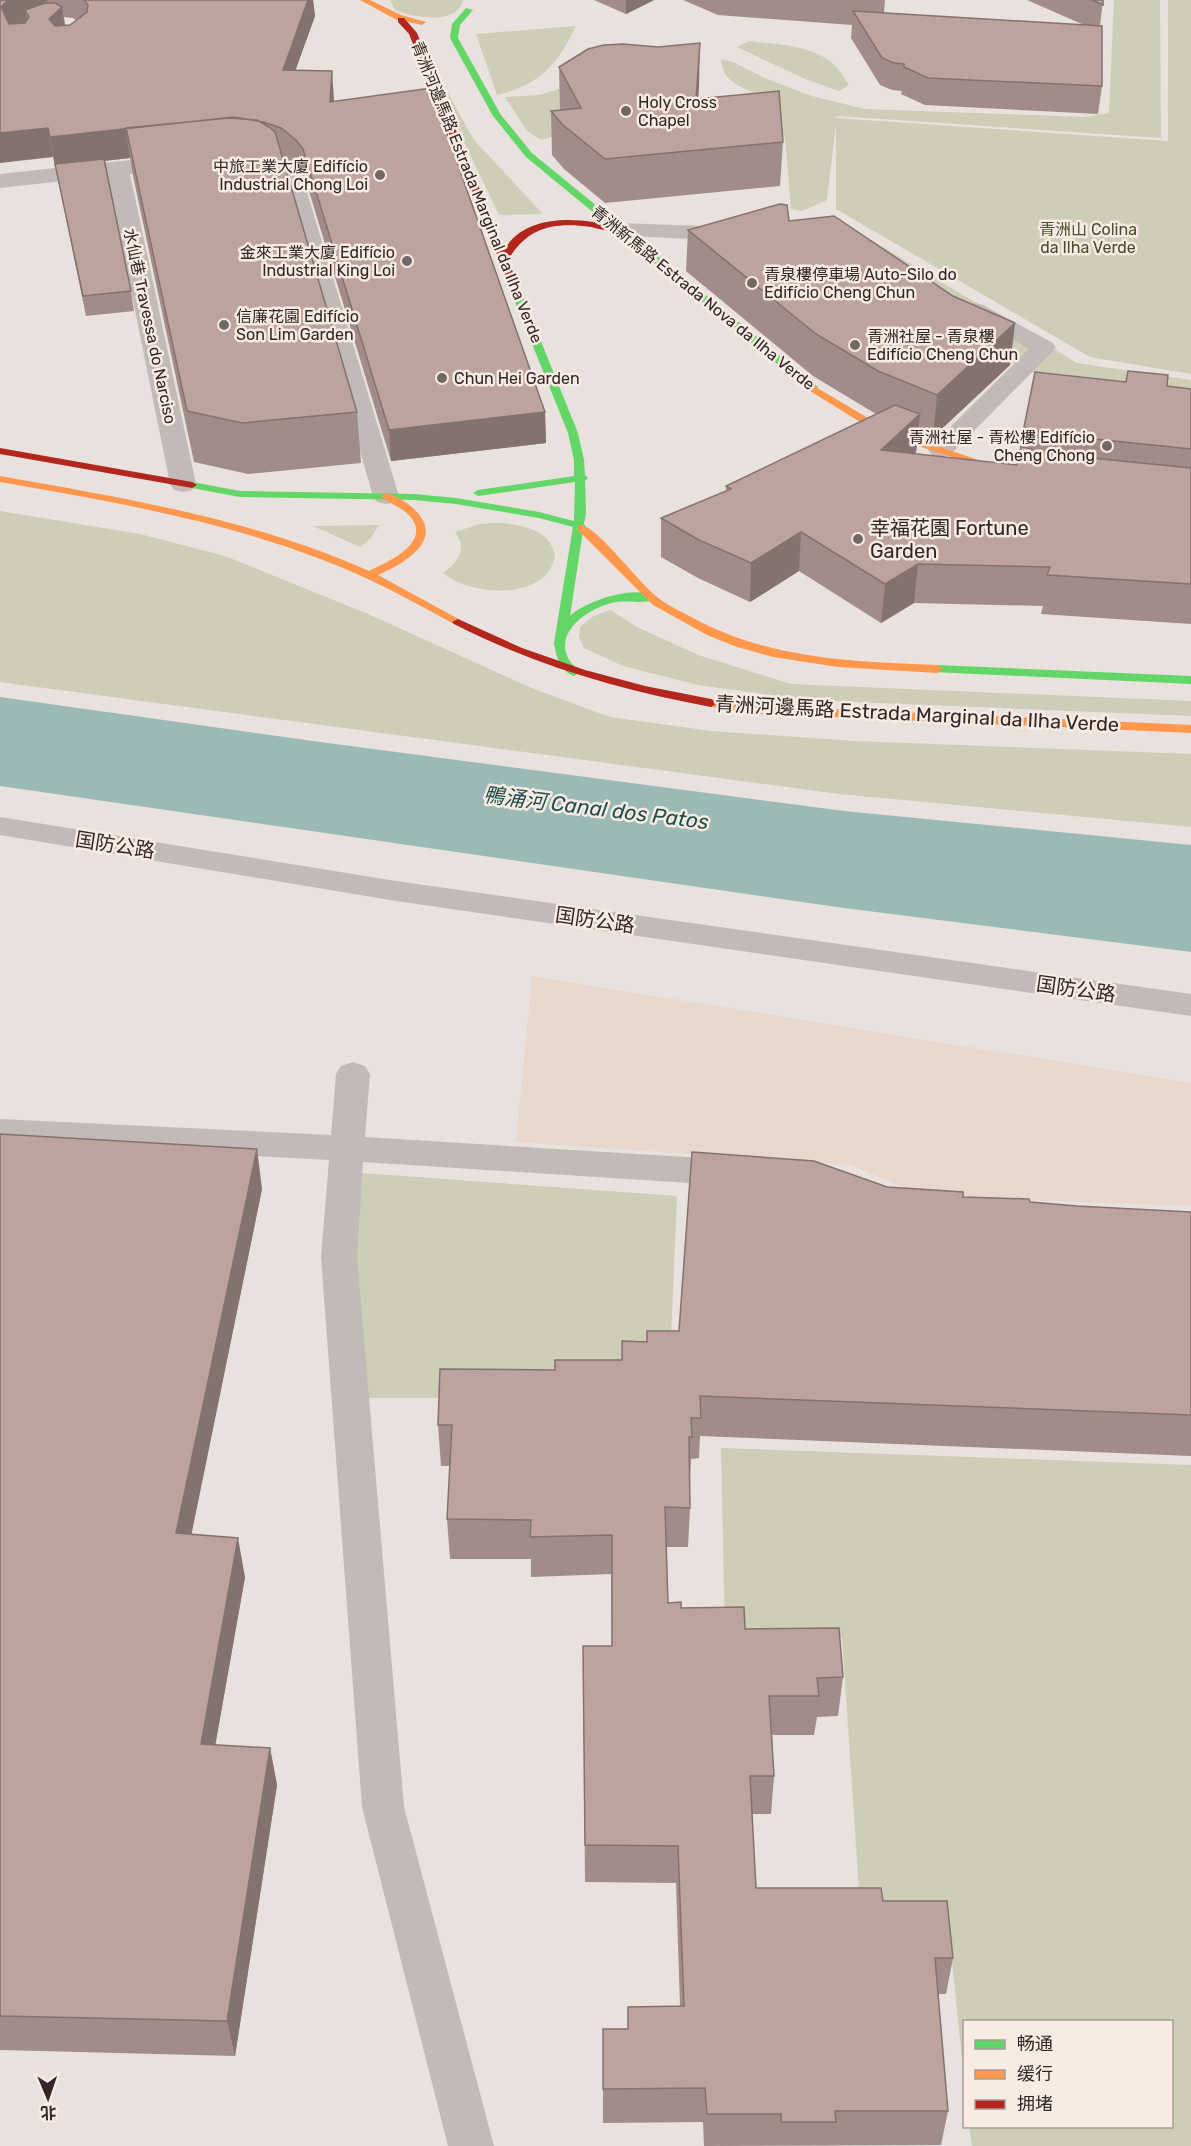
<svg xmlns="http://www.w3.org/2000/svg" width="1191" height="2146" font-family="Rubik,'Noto Sans SC',sans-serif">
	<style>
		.green { fill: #cdcdb8 }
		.plaza { fill: #e7d7cc }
		.water { fill: #9bbab5 }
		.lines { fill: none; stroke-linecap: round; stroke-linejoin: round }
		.lane { fill: #c2bab6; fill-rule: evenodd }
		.street { fill: #c2bab6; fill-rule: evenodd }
		.fast { fill: #63d668; fill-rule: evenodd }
		.slow { fill: #ff974d; fill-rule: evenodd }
		.jam { fill: #b3261e; fill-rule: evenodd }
		.wall { fill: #a28c89; fill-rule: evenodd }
		.shaded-wall { fill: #84726f }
		.building { fill: #bca39f; stroke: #84726f; stroke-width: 1.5 }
		.poi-dot { fill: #726866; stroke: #f7ebe3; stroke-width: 2 }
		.labels { text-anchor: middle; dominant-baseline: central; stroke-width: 5; stroke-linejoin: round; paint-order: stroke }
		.far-poi-label { font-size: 16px; fill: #322726; stroke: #f7ebe3; text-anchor: start }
		.far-street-label { font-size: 16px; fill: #322726; stroke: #f7ebe3 }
		.far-park-label { font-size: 16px; fill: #464e2b; stroke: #f7ebe3 }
		.poi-label { font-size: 20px; fill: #322726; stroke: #f7ebe3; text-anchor: start }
		.street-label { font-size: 20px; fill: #322726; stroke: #f7ebe3 }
		.water-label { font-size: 21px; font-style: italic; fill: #1f4f4b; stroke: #f7ebe3 }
	</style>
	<rect width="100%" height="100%" fill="#e9e1dd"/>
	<path class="green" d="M 390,0 L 463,0 L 463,1 C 455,26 412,17 395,10 Z
		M 1114,0 L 1160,0 L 1161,138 L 837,116 L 836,118 L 1168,141 L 1168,0 L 1191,0 L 1191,374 L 1090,357 L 836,209 L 836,124 L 827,200 L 802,211 L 791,209 L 785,137 L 771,123 L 760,96 C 742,87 722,82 721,59 L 733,62 L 767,79 L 812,96 L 865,109 L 1086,117 L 1109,113 Z
		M 576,26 C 557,65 541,84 497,95 L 476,34 Z
		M 749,41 C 777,45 807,44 831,62 C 838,68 844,77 849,85 L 839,91 L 805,79 L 737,47 Z
		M 435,70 L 474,140 L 543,214 L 499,215 L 464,142 Z
		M 573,85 L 574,92 L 558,111 L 552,137 L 541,140 L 527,131 L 505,97 L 539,95 Z
		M 856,231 L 1077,363 L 1191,380 L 1191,405 L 1062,387 L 1005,359 Z
		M 0,511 L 140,534 L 225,556 L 368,614 L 534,689 L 610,717 L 711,731 L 855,741 L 1191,754 L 1191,827 L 839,794 L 0,682 Z
		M 498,523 C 521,524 551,530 555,556 C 547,602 470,596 443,573 C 458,562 468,549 455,532 L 479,524 Z
		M 379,525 L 371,538 L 360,547 L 313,526 Z
		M 610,610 L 637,627 L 698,655 L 791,684 L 1191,701 L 1191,716 L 809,700 L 698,685 L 623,666 L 584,648 L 579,637 L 580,627 L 592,617 Z
		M 362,1173 L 677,1196 L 670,1363 L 530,1398 L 367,1398 L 356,1258 Z
		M 721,1448 L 1191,1465 L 1191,2146 L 972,2146 L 969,2127 L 1172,2126 L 1172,2022 L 964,2022 L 964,2079 L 947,1912 L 860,1906 L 842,1637 L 725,1633 Z"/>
	<path class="plaza" d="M 532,976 L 1191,1083 L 1191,1206 L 925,1196 L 851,1165 L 516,1142 Z"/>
	<path class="water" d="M 0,697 L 320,742 L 844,811 L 1191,845 L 1191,952 L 844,908 L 0,786 Z"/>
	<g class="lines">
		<path class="lane" d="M 0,817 L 396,881 L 1191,994 L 1191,1016 L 396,901 L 0,835 Z"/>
		<path class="street" d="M 243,149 C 268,152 288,157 303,179 L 399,496 L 395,502 L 386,504 L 377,502 L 373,496 L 281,179 L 263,167 L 235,161 L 232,156 L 235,151 Z
			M 177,155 L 185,157 L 188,162 L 185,167 L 130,174 L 196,484 L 192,490 L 183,492 L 174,490 L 170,484 L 108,176 L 0,188 L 0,174 Z
			M 619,223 L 731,227 L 739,229 L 743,234 L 739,239 L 731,241 L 611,235 L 608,230 L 611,225 Z
			M 975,303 L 983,305 L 1053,343 L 1056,348 L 950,455 L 941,458 L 932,455 L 928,450 L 932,445 L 1029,349 L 967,315 L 963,310 L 967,305 Z
			M 353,1062 L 365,1066 L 370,1074 L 365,1137 L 735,1160 L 747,1164 L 752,1173 L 747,1182 L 735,1186 L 363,1162 L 357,1257 L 404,1807 L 494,2146 L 448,2146 L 362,1807 L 321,1257 L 329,1160 L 0,1143 L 0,1119 L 331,1135 L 336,1074 L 341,1066 Z"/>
		<path class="fast" d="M 466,8 L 473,10 L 460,25 L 458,38 L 501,115 L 532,153 L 818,387 L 818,391 L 810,391 L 526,157 L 493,116 L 450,38 L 452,24 Z
			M 512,279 L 517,282 L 578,433 L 584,460 L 585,475 L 588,478 L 585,481 L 586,512 L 584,524 L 587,528 L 583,531 L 570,616 C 586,601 638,583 657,598 C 648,605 627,600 616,602 C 593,606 554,629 568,658 C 570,663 576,667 580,672 L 574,676 C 560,671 556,656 554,643 L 573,527 L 539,518 L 456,504 L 414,500 L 240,497 L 192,488 L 187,485 L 192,482 L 240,491 L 414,494 L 456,498 L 539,512 L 574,521 L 575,482 L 478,496 L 473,493 L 478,490 L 574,476 L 574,460 L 568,433 L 507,282 Z
			M 937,665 L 1191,676 L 1191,684 L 933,672 L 931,669 Z"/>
		<path class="slow" d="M 360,0 L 370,0 L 401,15 L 426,22 L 422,25 L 395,19 Z
			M 814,386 L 868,418 L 923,441 L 1019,474 L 1018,476 L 1010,476 L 915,445 L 860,422 L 810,391 L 809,389 Z
			M 0,476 C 124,498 253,519 369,571 C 386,563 430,544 412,519 C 404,507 390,505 381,496 L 386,493 C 396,496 407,502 414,509 C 447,540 403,564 378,575 L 464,622 L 458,625 L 454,624 C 412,601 369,577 323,560 C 220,520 109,501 0,482 Z
			M 582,525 C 601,531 638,582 657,597 C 668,606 681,611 693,618 C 769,659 852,662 937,665 L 943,669 L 937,673 L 838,667 L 773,657 L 737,647 L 707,635 L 653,605 L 578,530 L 578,526 Z
			M 711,699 L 747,705 L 1191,725 L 1191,733 L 747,713 L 707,706 L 705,703 Z"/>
		<path class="jam" d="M 398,18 L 404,18 L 417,33 L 504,250 C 527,211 582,218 619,227 L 619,231 C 610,232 600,229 591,227 C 553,222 528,227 508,260 L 517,282 L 509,284 L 409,34 L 398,22 Z
			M 0,448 L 192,482 L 197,485 L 192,488 L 0,454 Z
			M 458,619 L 522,648 L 585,670 L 645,686 L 711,699 L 717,703 L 711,707 C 621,690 536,666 454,624 L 452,622 Z"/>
	</g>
	<path class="wall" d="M 0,0 L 313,0 L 315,16 L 295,71 L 334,101 L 545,412 L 546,443 L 391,461 L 305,178 L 298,169 L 282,157 L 357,412 L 361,463 L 248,474 L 194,462 L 133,176 L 130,158 L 105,161 L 131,291 L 134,311 L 86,316 L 59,184 L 56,166 L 55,166 L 53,157 ZM 64,17 L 73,18 L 76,20 L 70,25 L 65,25 Z
		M 594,0 L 654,0 L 626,14 Z
		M 683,0 L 885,0 L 884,13 L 1084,25 L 1027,0 L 1103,0 L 1100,26 L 1102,86 L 1098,114 L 925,105 L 901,94 L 902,91 L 892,90 L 880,85 L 851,38 L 852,25 L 718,15 Z
		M 559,67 L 699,86 L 698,98 L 783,142 L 780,186 L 605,203 L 564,169 L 552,155 L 551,111 L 560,110 Z
		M 789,221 L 953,296 L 1015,323 L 1010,365 L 933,437 L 918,431 L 916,452 L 915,454 L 1017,465 L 1022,447 L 1024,427 L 1167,386 L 1191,389 L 1191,624 L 1041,614 L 1043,606 L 914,603 L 881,623 L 799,571 L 750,602 L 698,578 L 661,557 L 661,518 L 726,491 L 726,486 L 876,414 L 813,376 L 686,271 L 688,230 Z
		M 0,1134 L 262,1189 L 191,1534 L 245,1577 L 215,1745 L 270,1748 L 277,1785 L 235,2056 L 0,2050 Z
		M 887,1187 L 963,1197 L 1030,1202 L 1077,1206 L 1191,1212 L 1191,1456 L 700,1436 L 699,1458 L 691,1459 L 690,1478 L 690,1508 L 688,1547 L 666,1547 L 668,1603 L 745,1629 L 843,1677 L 838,1716 L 817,1717 L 814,1735 L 772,1735 L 774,1776 L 771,1814 L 752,1814 L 756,1888 L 883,1901 L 953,1958 L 946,1994 L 938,1994 L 948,2111 L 941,2145 L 704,2146 L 703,2122 L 603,2123 L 603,2029 L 628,2029 L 680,2006 L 676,1883 L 585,1882 L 583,1646 L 612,1646 L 611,1574 L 531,1577 L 531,1559 L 450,1559 L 447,1519 L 450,1466 L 441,1466 L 438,1425 L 555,1370 L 622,1360 L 647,1342 L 679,1331 Z"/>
	<path class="shaded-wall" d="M 8,0 L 47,0 L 49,15 L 29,17 L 25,10 L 27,21 L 14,26 L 5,36 L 1,7 Z
		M 308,0 L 313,0 L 315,16 L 285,99 L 283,70 Z
		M 626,0 L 654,0 L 626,14 Z
		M 62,7 L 66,35 L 54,48 L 49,19 Z
		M 700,43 L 699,86 L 695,142 L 696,99 Z
		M 332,71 L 334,100 L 332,131 L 330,102 Z
		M 48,128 L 53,157 L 0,163 L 0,133 Z
		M 126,129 L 130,158 L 55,166 L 50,137 Z
		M 1015,323 L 1010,365 L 933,437 L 937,395 Z
		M 545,412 L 546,443 L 391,461 L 389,430 Z
		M 920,414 L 916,452 L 877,488 L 881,450 Z
		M 801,532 L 799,571 L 750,602 L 751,563 Z
		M 918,564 L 914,603 L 881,623 L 885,584 Z
		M 257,1149 L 262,1189 L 184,1571 L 176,1533 Z
		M 238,1538 L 245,1577 L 209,1781 L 201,1744 Z
		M 270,1748 L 277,1785 L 235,2056 L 227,2021 Z"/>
	<path class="building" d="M 0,0 L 8,0 L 1,7 L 9,24 L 25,23 L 29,17 L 25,10 L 45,3 L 55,3 L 62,7 L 49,19 L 55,26 L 70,25 L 87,12 L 88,5 L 84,0 L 308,0 L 283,70 L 332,71 L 330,102 L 431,88 L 545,412 L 389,430 L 303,149 L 296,140 L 281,128 L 263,122 L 234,117 L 50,137 L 48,128 L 0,133 Z
		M 1092,0 L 1103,0 L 1103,5 Z
		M 853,11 L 1102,26 L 1102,86 L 928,78 L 904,67 L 904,64 L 894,63 L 882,58 Z
		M 700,43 L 696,99 L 779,91 L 783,142 L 605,159 L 563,125 L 551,111 L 581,108 L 559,67 L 588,49 L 604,45 L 623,44 L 658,47 Z
		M 229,118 L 257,120 L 269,127 L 275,132 L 357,412 L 242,423 L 187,411 L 126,128 Z
		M 104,159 L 131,291 L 83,296 L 55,164 Z
		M 780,204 L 787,205 L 789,221 L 834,216 L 953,296 L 1015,323 L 937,395 L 878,371 L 816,334 L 688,230 Z
		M 1128,371 L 1168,375 L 1167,386 L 1191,389 L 1191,449 L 1046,434 L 1024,427 L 1035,372 L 1126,382 Z
		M 895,405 L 920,414 L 881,450 L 1017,465 L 1021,446 L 1042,453 L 1191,468 L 1191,584 L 1047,575 L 1050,567 L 918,564 L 885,584 L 801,532 L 751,563 L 699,540 L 661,518 L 731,489 L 726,486 Z
		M 0,1134 L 257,1149 L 176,1533 L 238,1538 L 201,1744 L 270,1748 L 227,2021 L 0,2016 Z
		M 692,1152 L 814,1161 L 887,1187 L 963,1192 L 963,1197 L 1029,1199 L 1030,1202 L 1077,1206 L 1191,1212 L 1191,1415 L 700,1396 L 701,1418 L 691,1418 L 692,1437 L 689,1437 L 690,1508 L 665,1507 L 668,1603 L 681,1602 L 681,1608 L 744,1607 L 745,1629 L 839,1628 L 843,1677 L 817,1678 L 819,1696 L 769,1696 L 774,1776 L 750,1776 L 756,1888 L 881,1888 L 883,1901 L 947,1901 L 953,1958 L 935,1958 L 948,2111 L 835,2111 L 836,2122 L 781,2122 L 781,2114 L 707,2114 L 705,2088 L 603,2089 L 603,2029 L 628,2029 L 628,2007 L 684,2006 L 678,1846 L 585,1845 L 583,1646 L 612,1646 L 612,1535 L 530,1537 L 531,1520 L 447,1519 L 452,1425 L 438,1425 L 440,1369 L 555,1370 L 555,1360 L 622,1360 L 622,1341 L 647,1342 L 647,1331 L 679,1331 Z"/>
	<g class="poi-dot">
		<circle cx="626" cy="111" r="6"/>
		<circle cx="380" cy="175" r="6"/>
		<circle cx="407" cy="261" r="6"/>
		<circle cx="752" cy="283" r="6"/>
		<circle cx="224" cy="325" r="6"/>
		<circle cx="855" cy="345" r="6"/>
		<circle cx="442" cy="378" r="6"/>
		<circle cx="1107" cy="446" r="6"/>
		<circle cx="858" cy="539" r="6"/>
	</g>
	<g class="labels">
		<g class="far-poi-label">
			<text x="638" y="102">Holy Cross<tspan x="638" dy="18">Chapel</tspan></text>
			<text x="368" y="166" text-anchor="end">中旅工業大廈 Edifício<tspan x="368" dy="18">Industrial Chong Loi</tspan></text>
			<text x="395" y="252" text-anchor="end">金來工業大廈 Edifício<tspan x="395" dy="18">Industrial King Loi</tspan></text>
			<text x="764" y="274">青泉樓停車場 Auto-Silo do<tspan x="764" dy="18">Edifício Cheng Chun</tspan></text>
			<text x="236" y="316">信廉花園 Edifício<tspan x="236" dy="18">Son Lim Garden</tspan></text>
			<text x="867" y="336">青洲社屋 - 青泉樓<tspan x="867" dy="18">Edifício Cheng Chun</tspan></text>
			<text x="454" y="378">Chun Hei Garden</text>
			<text x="1095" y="437" text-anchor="end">青洲社屋 - 青松樓 Edifício<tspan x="1095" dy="18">Cheng Chong</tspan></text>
		</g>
		<g class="far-street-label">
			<text transform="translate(477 192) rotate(68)">青洲河邊馬路 Estrada Marginal da Ilha Verde</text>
			<text transform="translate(703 298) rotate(39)">青洲新馬路 Estrada Nova da Ilha Verde</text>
			<text transform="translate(150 326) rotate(78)">水仙巷 Travessa do Narciso</text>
		</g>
		<g class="far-park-label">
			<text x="1088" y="229">青洲山 Colina<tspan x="1088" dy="18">da Ilha Verde</tspan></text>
		</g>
		<g class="poi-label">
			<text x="870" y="528">幸福花園 Fortune<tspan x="870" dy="23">Garden</tspan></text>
		</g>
		<g class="street-label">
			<text transform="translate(917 714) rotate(3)">青洲河邊馬路 Estrada Marginal da Ilha Verde</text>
			<text transform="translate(115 845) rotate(9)">国防公路</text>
			<text transform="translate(595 920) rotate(8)">国防公路</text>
			<text transform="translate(1076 989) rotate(8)">国防公路</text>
		</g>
		<g class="water-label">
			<text transform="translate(596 808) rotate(7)">鴨涌河 Canal dos Patos</text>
		</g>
	</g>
	<rect x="963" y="2020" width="210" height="108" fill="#f7ebe3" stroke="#a89d97" stroke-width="1.5"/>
	<rect x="975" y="2040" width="30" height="9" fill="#63d668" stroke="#a89d97" stroke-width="1.5"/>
	<text x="1017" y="2050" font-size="18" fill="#322726">畅通</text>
	<rect x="975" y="2070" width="30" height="9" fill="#ff974d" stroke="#a89d97" stroke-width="1.5"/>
	<text x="1017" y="2080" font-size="18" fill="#322726">缓行</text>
	<rect x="975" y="2100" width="30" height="9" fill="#b3261e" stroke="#a89d97" stroke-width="1.5"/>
	<text x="1017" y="2110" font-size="18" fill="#322726">拥堵</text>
	<g transform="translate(48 2098) rotate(178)" stroke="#f7ebe3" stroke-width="4.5" paint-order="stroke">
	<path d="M0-4.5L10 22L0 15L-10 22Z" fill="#322726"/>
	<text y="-9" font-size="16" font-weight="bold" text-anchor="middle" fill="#322726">北</text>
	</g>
</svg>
